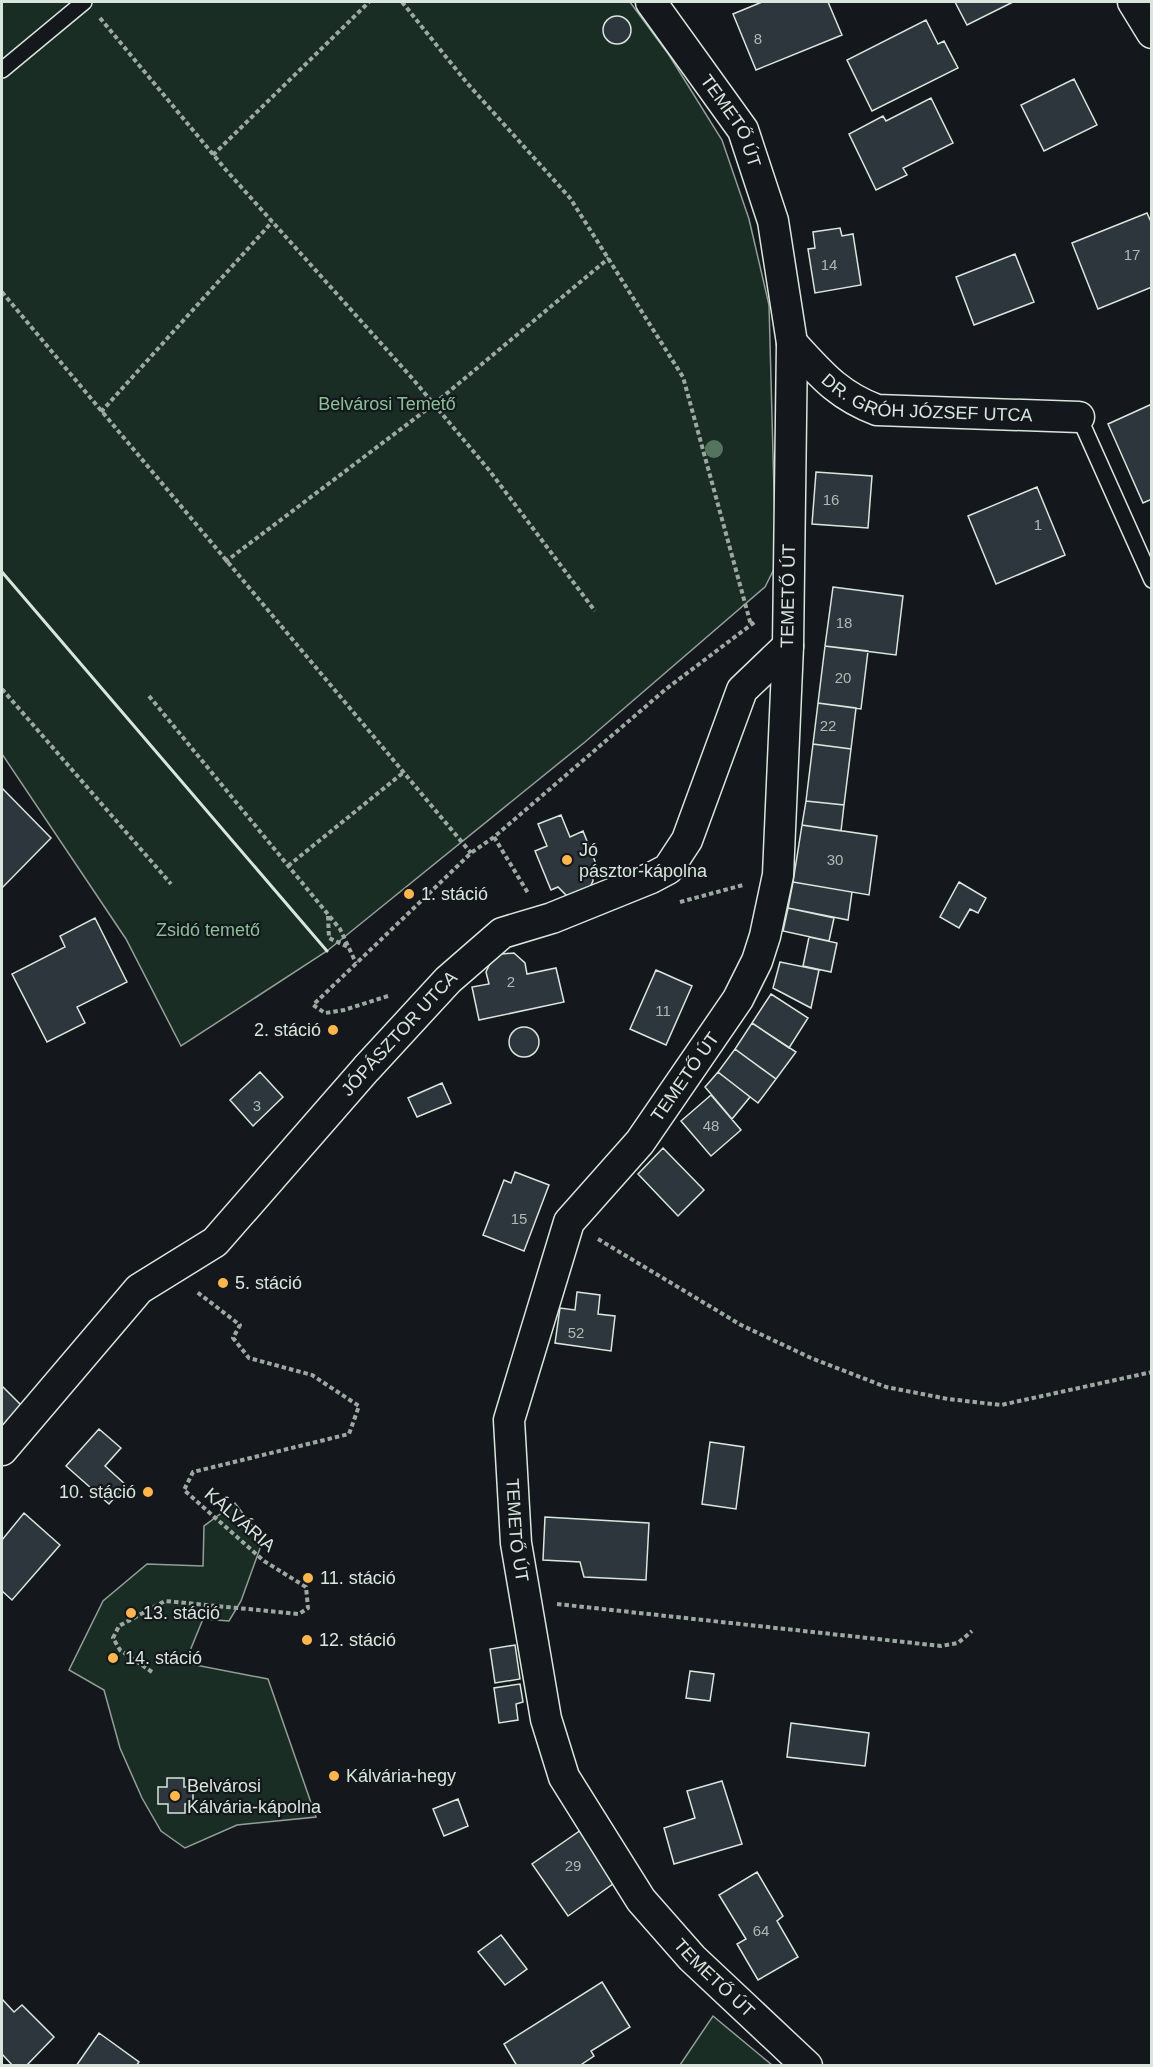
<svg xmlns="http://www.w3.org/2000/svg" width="1153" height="2067" font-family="Arial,sans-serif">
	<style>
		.green { fill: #1a2d24; stroke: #939e99; stroke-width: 1.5 }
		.building { fill: #2c363c; stroke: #d8e6dc; stroke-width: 1.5 }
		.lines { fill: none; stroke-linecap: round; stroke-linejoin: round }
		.lane-casing { stroke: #d8e6dc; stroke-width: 18 }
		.street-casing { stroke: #d8e6dc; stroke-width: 33 }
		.path { stroke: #9da8a2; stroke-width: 4; stroke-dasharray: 4.5 3; stroke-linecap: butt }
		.lane { stroke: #14181c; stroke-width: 15 }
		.street { stroke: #14181c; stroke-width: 30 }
		.wall { stroke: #d8e6dc; stroke-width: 3 }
		.tree { fill: #55745f }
		.poi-dot { fill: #ffb74d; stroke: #14181c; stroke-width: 2 }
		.labels { text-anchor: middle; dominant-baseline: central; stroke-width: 4.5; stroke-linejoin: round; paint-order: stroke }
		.number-label { font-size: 15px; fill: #adbab4 }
		.street-label { font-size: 18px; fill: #d8e6dc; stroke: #14181c }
		.park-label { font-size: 18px; fill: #8ac095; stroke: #14181c }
		.poi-label { font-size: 18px; fill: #d8e6dc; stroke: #14181c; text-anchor: start }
	</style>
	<rect width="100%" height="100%" fill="#14181c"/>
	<path class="green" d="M 2,2 L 630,2 L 669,55 L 722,140 L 749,219 L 769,305 L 776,565 L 765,587 L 585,742 L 327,951 L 181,1046 L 126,939 L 2,754 Z
		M 235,1503 L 263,1540 L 241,1601 L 229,1621 L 203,1619 L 185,1663 L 268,1679 L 316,1817 L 237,1825 L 185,1848 L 161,1831 L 142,1798 L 120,1748 L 104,1690 L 69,1670 L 103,1601 L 147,1564 L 203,1566 L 204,1526 Z
		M 713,2016 L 772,2065 L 680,2065 Z"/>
	<path class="building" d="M 762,2 L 828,2 L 842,35 L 756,70 L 733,14 Z
		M 955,2 L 1013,2 L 967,25 Z
		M603 30a14 14 0 1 1 28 0a14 14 0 1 1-28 0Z
		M 926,20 L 938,44 L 944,41 L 958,68 L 872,111 L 847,60 Z
		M 1074,79 L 1097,125 L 1044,151 L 1021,105 Z
		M 931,98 L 953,143 L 903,168 L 907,175 L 876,190 L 849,134 L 883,116 L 886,121 Z
		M 1147,213 L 1152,224 L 1152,287 L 1098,309 L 1072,243 Z
		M 840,228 L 842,236 L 853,234 L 861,285 L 815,293 L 808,249 L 815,248 L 813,232 Z
		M 1015,254 L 1034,302 L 974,325 L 956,277 Z
		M 1152,404 L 1152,499 L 1143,503 L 1108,424 Z
		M 816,472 L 872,476 L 868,528 L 812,524 Z
		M 1037,487 L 1065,555 L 996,584 L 968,516 Z
		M 833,587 L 903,596 L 896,655 L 825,646 Z
		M 825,646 L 868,651 L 861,709 L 818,703 Z
		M 818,703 L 856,708 L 851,749 L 813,744 Z
		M 813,744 L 851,749 L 844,805 L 806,801 Z
		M 2,788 L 51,838 L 2,888 Z
		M 806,801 L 844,805 L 841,831 L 802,825 Z
		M 561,815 L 570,837 L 583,831 L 598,869 L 592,872 L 593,881 L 588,891 L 578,897 L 567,896 L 558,887 L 551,890 L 535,851 L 547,846 L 538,824 Z
		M 802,825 L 877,836 L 869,895 L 793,882 Z
		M 793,882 L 852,892 L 848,920 L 788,908 Z
		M 959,882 L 986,898 L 978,913 L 970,909 L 959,928 L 940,917 Z
		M 788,908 L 834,918 L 829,941 L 783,931 Z
		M 95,918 L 127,982 L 77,1007 L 85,1023 L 47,1042 L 12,974 L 65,947 L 60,936 Z
		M 809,937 L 837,943 L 831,972 L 803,966 Z
		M 514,953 L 525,963 L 527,974 L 556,968 L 564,1002 L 479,1020 L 472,987 L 489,984 L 486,972 L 491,961 L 501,954 Z
		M 780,962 L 819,970 L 811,1008 L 773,988 Z
		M 656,970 L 692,986 L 666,1045 L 630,1029 Z
		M 771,994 L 808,1018 L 789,1048 L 752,1023 Z
		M 752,1023 L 796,1052 L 776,1079 L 735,1049 Z
		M509 1042a15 15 0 1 1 30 0a15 15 0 1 1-30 0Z
		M 735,1049 L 776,1079 L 758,1103 L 718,1072 Z
		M 260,1072 L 283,1097 L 253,1126 L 230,1100 Z
		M 718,1072 L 750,1097 L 732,1119 L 705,1087 Z
		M 442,1083 L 451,1103 L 417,1117 L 408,1098 Z
		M 711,1095 L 741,1130 L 711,1156 L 681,1121 Z
		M 663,1148 L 704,1190 L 678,1216 L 638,1174 Z
		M 515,1172 L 549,1185 L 524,1251 L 483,1235 L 504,1180 L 511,1183 Z
		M 577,1292 L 600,1295 L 598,1314 L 615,1316 L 611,1351 L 555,1343 L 560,1308 L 575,1310 Z
		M 2,1386 L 25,1409 L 2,1433 Z
		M 99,1429 L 121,1448 L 105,1466 L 126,1485 L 109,1504 L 66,1466 Z
		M 710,1442 L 744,1447 L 736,1509 L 702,1504 Z
		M 24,1513 L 60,1545 L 12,1600 L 2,1591 L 2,1540 Z
		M 545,1517 L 649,1523 L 646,1580 L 584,1577 L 580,1562 L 543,1560 Z
		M 515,1645 L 520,1679 L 495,1683 L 490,1649 Z
		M 690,1671 L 714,1674 L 710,1701 L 686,1698 Z
		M 520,1684 L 523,1702 L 516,1704 L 518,1720 L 499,1723 L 494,1688 Z
		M 791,1723 L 869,1733 L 865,1766 L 787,1757 Z
		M 167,1778 L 184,1778 L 184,1787 L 193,1787 L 193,1804 L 185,1804 L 185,1813 L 168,1813 L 168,1804 L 158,1804 L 158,1787 L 167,1787 Z
		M 722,1781 L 742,1844 L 674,1864 L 664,1828 L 695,1818 L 687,1791 Z
		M 458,1799 L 468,1826 L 444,1836 L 433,1809 Z
		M 581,1830 L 617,1881 L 568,1916 L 532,1864 Z
		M 757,1872 L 783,1916 L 777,1921 L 798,1957 L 758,1980 L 737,1944 L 746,1939 L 719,1895 Z
		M 501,1935 L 527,1969 L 505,1985 L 478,1952 Z
		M 602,1982 L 630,2027 L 591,2051 L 594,2056 L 579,2066 L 517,2066 L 504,2044 Z
		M 2,1999 L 14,2012 L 22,2005 L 54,2037 L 26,2066 L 13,2066 L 2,2054 Z
		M 99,2033 L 139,2062 L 136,2066 L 76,2066 Z"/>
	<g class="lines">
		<g class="lane-casing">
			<path id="lane" d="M 2,70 L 84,2
				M 1079,417 L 1152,580"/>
		</g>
		<g class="street-casing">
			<g id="street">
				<path id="s1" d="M 651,2 L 743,130 L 773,221 L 792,343 L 788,646 L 778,875 L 765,936 L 757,961 L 738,999 L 640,1142 L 569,1222 L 509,1420 L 516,1543 L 546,1719 L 564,1777 L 641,1900 L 692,1958 L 807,2066"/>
				<path d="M 1133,2 L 1152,33"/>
				<path id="s2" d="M 792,343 C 820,373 837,395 877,410 L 1079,417"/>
				<path id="s3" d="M 2,1450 L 139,1289 L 215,1242 L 366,1069 L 448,980 L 502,933 L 552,918 L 651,878 L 668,869 L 687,840 L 742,690 L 788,646"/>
			</g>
		</g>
		<path class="path" d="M 402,2 L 467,83 L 570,198 L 683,377 L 751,625
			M 100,18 L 226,170 L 412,378 L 489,470 L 595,611
			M 213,155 L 369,2
			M 2,292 L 471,853
			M 101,412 L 272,222
			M 225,562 L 434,404 L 609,258
			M 2,689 L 171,884
			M 149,696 L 340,929 L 356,963
			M 494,837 L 528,893
			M 288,866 L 404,772
			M 680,902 L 743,885
			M 328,916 L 329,938 L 348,947
			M 388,996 L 344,1010 L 325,1013 L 313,1005 L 471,853 L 494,837 L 666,689 L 756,621
			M 598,1239 L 741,1325 L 811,1358 L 886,1387 L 948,1399 L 1001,1405 L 1152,1372
			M 557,1604 L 941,1646 L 958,1643 L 972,1631
			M 152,1672 L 120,1650 L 113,1638 L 119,1626 L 165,1601 L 299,1614 L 308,1608 L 306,1587 L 264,1561 L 184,1490 L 193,1472 L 349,1434 L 359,1406 L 312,1375 L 249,1358 L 233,1338 L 240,1325 L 197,1292"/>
		<use href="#lane" class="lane"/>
		<use href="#street" class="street"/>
		<path class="wall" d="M 2,572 L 327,951"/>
	</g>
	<circle class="tree" cx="714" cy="449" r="9"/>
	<g class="poi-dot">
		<circle cx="567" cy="860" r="6"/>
		<circle cx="409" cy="894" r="6"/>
		<circle cx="333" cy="1030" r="6"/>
		<circle cx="223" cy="1283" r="6"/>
		<circle cx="148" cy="1492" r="6"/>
		<circle cx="308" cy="1578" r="6"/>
		<circle cx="131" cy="1613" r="6"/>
		<circle cx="307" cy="1640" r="6"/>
		<circle cx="113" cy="1658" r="6"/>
		<circle cx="334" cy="1776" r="6"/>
		<circle cx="175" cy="1796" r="6"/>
	</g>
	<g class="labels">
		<g class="number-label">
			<text x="758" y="38">8</text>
			<text x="1132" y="254">17</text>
			<text x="829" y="264">14</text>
			<text x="831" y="499">16</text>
			<text x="1038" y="524">1</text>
			<text x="844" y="622">18</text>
			<text x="843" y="677">20</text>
			<text x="828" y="725">22</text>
			<text x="835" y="859">30</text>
			<text x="511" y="981">2</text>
			<text x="663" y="1010">11</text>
			<text x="257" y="1105">3</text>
			<text x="711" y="1125">48</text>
			<text x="519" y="1218">15</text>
			<text x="576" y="1332">52</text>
			<text x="573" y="1865">29</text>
			<text x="761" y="1930">64</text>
		</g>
		<g class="street-label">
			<text stroke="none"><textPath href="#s1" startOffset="144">TEMETŐ ÚT</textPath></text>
			<text stroke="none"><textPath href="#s2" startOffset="156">DR. GRÓH JÓZSEF UTCA</textPath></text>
			<text transform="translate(788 596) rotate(-89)">TEMETŐ ÚT</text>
			<text stroke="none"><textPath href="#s3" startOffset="579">JÓPÁSZTOR UTCA</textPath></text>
			<text transform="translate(685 1077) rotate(-55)">TEMETŐ ÚT</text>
			<text transform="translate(240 1520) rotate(41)">KÁLVÁRIA</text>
			<text stroke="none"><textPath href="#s1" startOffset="1638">TEMETŐ ÚT</textPath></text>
			<text stroke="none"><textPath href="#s1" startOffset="2142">TEMETŐ ÚT</textPath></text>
		</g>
		<g class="park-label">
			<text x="387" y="404">Belvárosi Temető</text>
			<text x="208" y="930">Zsidó temető</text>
		</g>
		<g class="poi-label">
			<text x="579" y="850">Jó<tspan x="579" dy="21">pásztor-kápolna</tspan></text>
			<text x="421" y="894">1. stáció</text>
			<text x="321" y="1030" text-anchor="end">2. stáció</text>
			<text x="235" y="1283">5. stáció</text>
			<text x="136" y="1492" text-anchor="end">10. stáció</text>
			<text x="320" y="1578">11. stáció</text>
			<text x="143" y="1613">13. stáció</text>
			<text x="319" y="1640">12. stáció</text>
			<text x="125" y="1658">14. stáció</text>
			<text x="346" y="1776">Kálvária-hegy</text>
			<text x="187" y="1786">Belvárosi<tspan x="187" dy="21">Kálvária-kápolna</tspan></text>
		</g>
	</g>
	<rect width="1153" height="2067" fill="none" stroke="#d8e6dc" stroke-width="6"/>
</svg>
